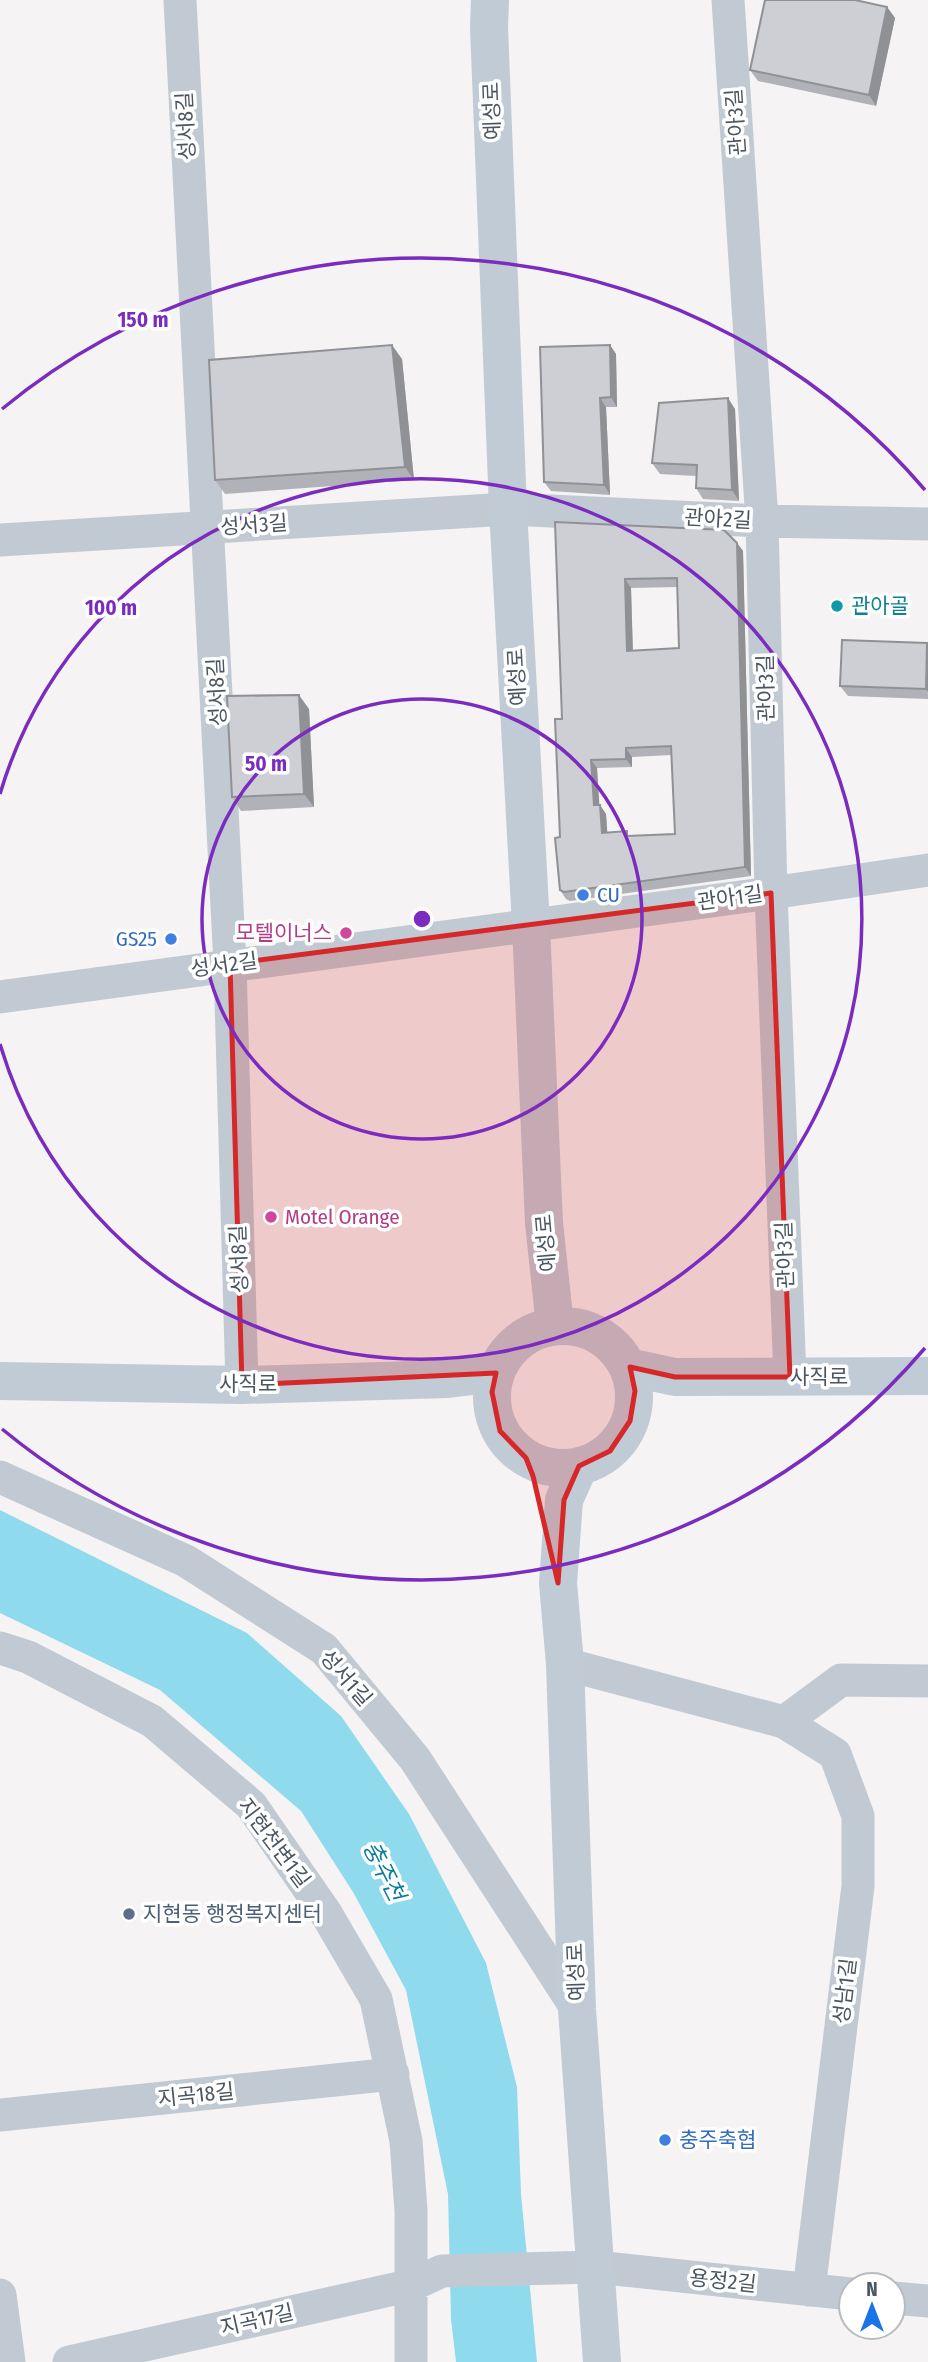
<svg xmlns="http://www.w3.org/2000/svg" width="928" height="2362" font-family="'Fira Sans Condensed','Noto Sans KR',sans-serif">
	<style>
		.water { fill: #90daee }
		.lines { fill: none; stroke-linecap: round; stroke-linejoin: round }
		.street { stroke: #c1cad2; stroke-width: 33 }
		.secondary { stroke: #c1cbd6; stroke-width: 38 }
		.wall { fill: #b0b2b7; fill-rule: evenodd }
		.shaded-wall { fill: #909195 }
		.building { fill: #cdcfd5; stroke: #909195; stroke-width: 2; fill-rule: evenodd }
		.marked { fill: #d62828; fill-opacity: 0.2; stroke: #d62828; stroke-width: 5; stroke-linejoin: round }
		.ring { fill: none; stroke: #7b2cbf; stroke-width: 3.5 }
		.culture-dot { fill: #0f9aa8; stroke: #fff; stroke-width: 2.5 }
		.shop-dot { fill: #3f7fe0; stroke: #fff; stroke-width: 2.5 }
		.hotel-dot { fill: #d1479c; stroke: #fff; stroke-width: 2.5 }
		.service-dot { fill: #5c6f8a; stroke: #fff; stroke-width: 2.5 }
		.labels { text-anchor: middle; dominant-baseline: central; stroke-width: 7; stroke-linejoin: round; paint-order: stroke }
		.street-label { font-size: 21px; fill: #4a5661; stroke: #fff }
		.culture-label { font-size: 21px; fill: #0d838f; stroke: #fff; text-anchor: start }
		.shop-label { font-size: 21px; fill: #366cbe; stroke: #fff; text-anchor: start }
		.hotel-label { font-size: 21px; fill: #b23c85; stroke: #fff; text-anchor: end }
		.service-label { font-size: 21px; fill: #4e5e75; stroke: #fff; text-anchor: start }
		.water-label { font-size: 23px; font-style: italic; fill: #0c7c9b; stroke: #fff }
		.centre { fill: #7b2cbf; stroke: #fff; stroke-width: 3.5 }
		.ring-label { font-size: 21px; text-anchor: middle; font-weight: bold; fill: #7b2cbf; stroke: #fff; stroke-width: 7; stroke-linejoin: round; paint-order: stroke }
	</style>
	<rect width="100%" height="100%" fill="#f5f3f3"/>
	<path class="water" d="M 0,1510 L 247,1633 L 341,1716 L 409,1814 L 486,1963 L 517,2087 L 521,2194 L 537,2362 L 456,2362 L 451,2319 L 448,2194 L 406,1990 L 353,1892 L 301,1811 L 160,1690 L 0,1613 Z"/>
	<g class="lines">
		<path class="street" d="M 180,0 L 230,964 L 242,1385
			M 728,0 L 762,521 L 771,893 L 790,1377
			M 0,540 L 508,509 L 762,521 L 928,524
			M 0,997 L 771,893 L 928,870
			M 0,1477 L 186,1561 L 324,1649 L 415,1759 L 577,2009
			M 0,1648 L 28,1657 L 152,1721 L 251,1805 L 327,1915 L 376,1999 L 406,2141 L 411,2211 L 411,2362
			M 565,1664 L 784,1722 L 835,1754 L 858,1816 L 858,1886 L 809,2290
			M 784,1722 L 841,1680 L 928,1681
			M 0,2115 L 393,2074
			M 0,2295 L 9,2362
			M 893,2298 L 928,2301
			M 69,2362 L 412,2285 L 442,2271 L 596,2267 L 851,2294"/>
		<path class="secondary" d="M 490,0 L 489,27 L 508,509 L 531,925 L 544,1223 L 555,1326
			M492 1397a71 71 0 1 1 142 0a71 71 0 1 1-142 0Z
			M 628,1367 L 675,1377 L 928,1376
			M 0,1381 L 242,1385 L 448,1379 L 496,1373
			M 579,1466 L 564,1500 L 558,1583 L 565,1664 L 577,2009 L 602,2362"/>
	</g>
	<path class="wall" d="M 887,7 L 895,18 L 876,106 L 758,81 L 750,70 Z
		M 610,345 L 616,354 L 617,407 L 606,407 L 610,495 L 551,491 L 544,482 Z
		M 402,359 L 414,480 L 225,494 L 215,480 Z
		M 735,409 L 739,501 L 703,499 L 696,488 L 696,476 L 660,474 L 652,463 Z
		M 555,522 L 737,543 L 743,551 L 751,876 L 570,901 L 566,899 L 560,890 L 562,719 ZM 677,587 L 679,648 L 633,651 L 631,588 ZM 671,755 L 675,834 L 630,836 L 607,833 L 606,814 L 599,805 L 597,768 L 632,767 L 632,757 Z
		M 927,643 L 928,699 L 848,696 L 840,686 Z
		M 309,709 L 314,807 L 241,811 L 232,797 Z"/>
	<path class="shaded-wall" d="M 887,7 L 895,18 L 876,106 L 869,95 Z
		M 392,345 L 402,359 L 414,480 L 405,467 Z
		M 610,345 L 616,354 L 617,407 L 611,397 Z
		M 600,398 L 606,407 L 610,495 L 604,485 Z
		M 728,398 L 735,409 L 739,501 L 732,490 Z
		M 737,543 L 743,551 L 751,876 L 745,867 Z
		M 625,579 L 631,588 L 633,660 L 627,651 Z
		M 927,643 L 928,643 L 928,692 L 926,689 Z
		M 299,695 L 309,709 L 314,807 L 304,794 Z
		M 626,748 L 632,757 L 632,767 L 626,759 Z
		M 591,760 L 597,768 L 600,814 L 594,805 Z
		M 600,805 L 606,814 L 608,842 L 602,833 Z"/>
	<path class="building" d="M 765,0 L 855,0 L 887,7 L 869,95 L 750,70 Z
		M 392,345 L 405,467 L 215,480 L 209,360 Z
		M 610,345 L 611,397 L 600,398 L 604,485 L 544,482 L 540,347 Z
		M 728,398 L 732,490 L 696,488 L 697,465 L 652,463 L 659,403 Z
		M 555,522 L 724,530 L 737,543 L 745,867 L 564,892 L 560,890 L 555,838 L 560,837 L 555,719 L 562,719 ZM 677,578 L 679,648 L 627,651 L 625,579 ZM 671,746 L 675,834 L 627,836 L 627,831 L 602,833 L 600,805 L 594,805 L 591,760 L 626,759 L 626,748 Z
		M 842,640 L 927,643 L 926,689 L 840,686 Z
		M 299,695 L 304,794 L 232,797 L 227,696 Z"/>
	<path class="marked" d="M 771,893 L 790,1377 L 675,1377 L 630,1367 L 635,1391 L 630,1421 L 610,1451 L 579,1466 L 564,1500 L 558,1583 L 533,1476 L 526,1458 L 500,1431 L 492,1392 L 496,1373 L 242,1385 L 230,964 Z"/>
	<g class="ring">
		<circle cx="422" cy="919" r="220"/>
		<path d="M0 794A440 440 0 1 1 0 1044"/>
		<path d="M925 1348A661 661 0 0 1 2 1429M2 409A661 661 0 0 1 925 490"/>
	</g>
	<circle class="culture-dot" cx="837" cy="606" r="7"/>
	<g class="shop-dot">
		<circle cx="583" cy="895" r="7"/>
		<circle cx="171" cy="939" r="7"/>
		<circle cx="665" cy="2140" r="7"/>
	</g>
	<g class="hotel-dot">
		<circle cx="346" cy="933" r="7"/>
		<circle cx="271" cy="1217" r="7"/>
	</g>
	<circle class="service-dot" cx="129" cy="1914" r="7"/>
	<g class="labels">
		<g class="street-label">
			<text transform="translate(492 111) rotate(-92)">예성로</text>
			<text transform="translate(736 122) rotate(-94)">관아3길</text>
			<text transform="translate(186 126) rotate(-93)">성서8길</text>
			<text transform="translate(718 519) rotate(3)">관아2길</text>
			<text transform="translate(254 525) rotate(-4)">성서3길</text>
			<text transform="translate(517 677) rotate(-93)">예성로</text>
			<text transform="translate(766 688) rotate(-91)">관아3길</text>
			<text transform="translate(217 692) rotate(-93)">성서8길</text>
			<text transform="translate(730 898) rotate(-8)">관아1길</text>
			<text transform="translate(224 965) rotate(-8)">성서2길</text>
			<text transform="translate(546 1243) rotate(-95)">예성로</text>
			<text transform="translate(785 1255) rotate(-92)">관아3길</text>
			<text transform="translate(239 1259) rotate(-92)">성서8길</text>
			<text x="819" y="1377">사직로</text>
			<text x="248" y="1384">사직로</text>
			<text transform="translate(346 1678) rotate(49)">성서1길</text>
			<text transform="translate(274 1843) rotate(53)">지현천변1길</text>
			<text transform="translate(576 1972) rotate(-92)">예성로</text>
			<text transform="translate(845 1991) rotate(-83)">성남1길</text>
			<text transform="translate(196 2095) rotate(-6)">지곡18길</text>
			<text transform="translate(723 2281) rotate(6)">용정2길</text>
			<text transform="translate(257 2320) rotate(-13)">지곡17길</text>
		</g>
		<g class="culture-label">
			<text x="851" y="606">관아골</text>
		</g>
		<g class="shop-label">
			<text x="597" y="895">CU</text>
			<text x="157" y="939" text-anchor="end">GS25</text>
			<text x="679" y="2140">충주축협</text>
		</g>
		<g class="hotel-label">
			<text x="332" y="933">모텔이너스</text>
			<text x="285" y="1217" text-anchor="start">Motel Orange</text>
		</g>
		<g class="service-label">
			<text x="143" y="1914">지현동 행정복지센터</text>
		</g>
		<g class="water-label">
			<text transform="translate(384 1871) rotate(63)">충주천</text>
		</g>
	</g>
	<circle cx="422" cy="919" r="10" class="centre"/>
	<g class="ring-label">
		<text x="143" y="327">150 m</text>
		<text x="111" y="615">100 m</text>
		<text x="266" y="771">50 m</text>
	</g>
	<g transform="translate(872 2306)"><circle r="33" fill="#ffffff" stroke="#b7bbc0" stroke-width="2"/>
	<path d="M0-5L12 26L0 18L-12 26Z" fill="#1a73e8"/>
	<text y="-10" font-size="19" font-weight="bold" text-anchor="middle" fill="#4a5661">N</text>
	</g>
</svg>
